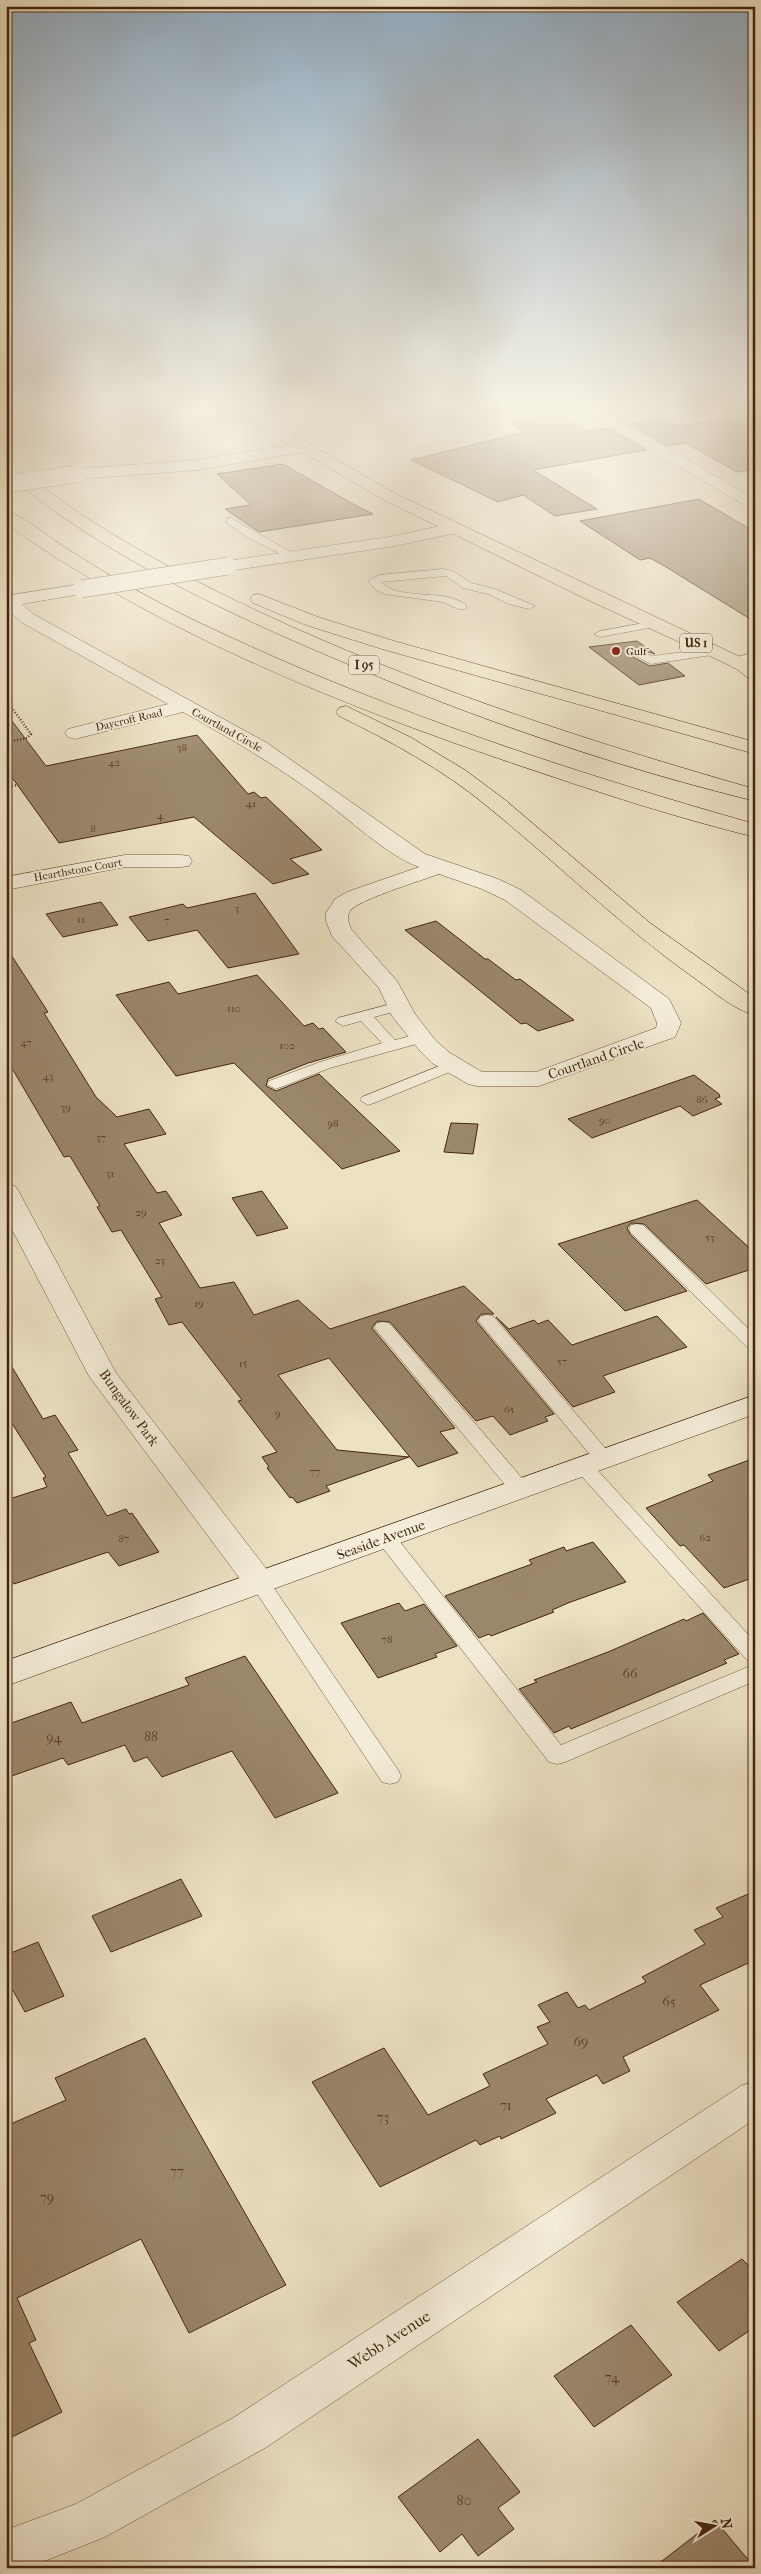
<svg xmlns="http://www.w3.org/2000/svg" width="761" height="2574" font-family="'IM FELL French Canon',serif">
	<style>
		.building { fill: #9b876b; stroke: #44250c }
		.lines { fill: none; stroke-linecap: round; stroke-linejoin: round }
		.lane-casing { stroke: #6e543a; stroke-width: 1 }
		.street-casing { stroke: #6e543a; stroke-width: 1 }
		.secondary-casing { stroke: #44250c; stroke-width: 1 }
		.primary-casing { stroke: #44250c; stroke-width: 1 }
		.highway-casing { stroke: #44250c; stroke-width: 1 }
		.path-far1 { stroke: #44250c; stroke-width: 2; stroke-dasharray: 0.5 1; stroke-linecap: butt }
		.path { stroke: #44250c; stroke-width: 2.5; stroke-dasharray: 1 2; stroke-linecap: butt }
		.lane { fill: #f3ecd8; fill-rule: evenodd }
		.street { fill: #f3ecd8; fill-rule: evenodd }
		.secondary { fill: #f3ecd8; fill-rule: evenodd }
		.primary { fill: #ece1c3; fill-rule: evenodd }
		.highway { fill: #ece1c3; fill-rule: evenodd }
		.street-bridge-casing { stroke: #6e543a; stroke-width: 18; stroke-linecap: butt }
		.street-bridge { stroke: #f3ecd8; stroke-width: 17 }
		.poi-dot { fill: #8f2418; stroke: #f3ecd8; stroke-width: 2 }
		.labels { text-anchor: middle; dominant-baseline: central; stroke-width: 4; stroke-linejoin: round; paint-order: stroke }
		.far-poi-label { font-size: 11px; fill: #44250c; stroke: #f3ecd8; text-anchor: start }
		.far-street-label { font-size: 11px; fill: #44250c; stroke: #f3ecd8 }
		.number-label { font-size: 11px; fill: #5a3e24 }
		.shield { fill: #f3ecd8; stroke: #786149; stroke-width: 1 }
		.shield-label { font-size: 12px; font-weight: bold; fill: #44250c }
		.street-label { font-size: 14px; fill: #44250c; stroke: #f3ecd8 }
		.near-number-label { font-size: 14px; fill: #5a3e24 }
		.near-street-label { font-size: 16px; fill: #44250c; stroke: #f3ecd8 }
	</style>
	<rect width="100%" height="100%" fill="#ece1c3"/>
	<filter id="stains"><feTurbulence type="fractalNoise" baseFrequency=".004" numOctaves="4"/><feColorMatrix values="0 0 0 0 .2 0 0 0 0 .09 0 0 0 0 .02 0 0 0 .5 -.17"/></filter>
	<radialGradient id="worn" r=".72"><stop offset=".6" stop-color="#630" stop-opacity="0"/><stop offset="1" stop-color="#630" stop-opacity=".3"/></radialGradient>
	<path class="building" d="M 559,415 L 587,431 L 608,428 L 646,450 L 533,470 L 597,509 L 555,516 L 523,495 L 498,502 L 411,460 L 525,432 L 510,423 Z
		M 664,418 L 679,426 L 729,418 L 755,432 L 755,469 L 737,472 L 685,443 L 668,446 L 630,424 Z
		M 283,464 L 353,504 L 373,514 L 259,532 L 225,509 L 251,505 L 217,474 Z
		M 699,499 L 755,532 L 755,622 L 666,567 L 650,558 L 640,560 L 580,521 Z
		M 637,641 L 655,654 L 639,649 L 633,653 L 633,657 L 650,666 L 668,663 L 685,676 L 639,685 L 589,647 Z
		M 6,713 L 46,766 L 197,735 L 248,794 L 254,792 L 261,798 L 266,797 L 322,850 L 290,859 L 309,874 L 273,884 L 194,817 L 59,843 L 6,769 Z
		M 255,893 L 299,954 L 228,968 L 197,930 L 148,941 L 129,917 L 183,904 L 187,908 Z
		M 101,902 L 118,925 L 63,937 L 46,914 Z
		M 436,921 L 485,959 L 488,959 L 516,980 L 520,979 L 574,1020 L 538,1031 L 526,1023 L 521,1024 L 405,930 Z
		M 6,947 L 48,1012 L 44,1013 L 96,1097 L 117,1117 L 149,1109 L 166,1134 L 124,1144 L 157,1193 L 166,1191 L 182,1215 L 159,1223 L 200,1288 L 234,1282 L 254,1315 L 298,1300 L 330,1329 L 464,1286 L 494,1314 L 481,1314 L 476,1321 L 554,1414 L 545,1417 L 548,1421 L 510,1435 L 493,1416 L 476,1421 L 390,1322 L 377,1321 L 372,1328 L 455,1428 L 440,1432 L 458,1453 L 418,1467 L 329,1358 L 278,1375 L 337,1450 L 409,1457 L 326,1486 L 330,1491 L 297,1503 L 292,1497 L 290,1498 L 267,1468 L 269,1467 L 262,1457 L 277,1452 L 238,1401 L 242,1400 L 182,1322 L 169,1325 L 155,1299 L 162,1297 L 121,1230 L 112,1232 L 97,1207 L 100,1206 L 70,1156 L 64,1157 L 6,1058 Z
		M 257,975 L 304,1026 L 313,1023 L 319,1029 L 323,1028 L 346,1052 L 308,1063 L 268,1079 L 266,1086 L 276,1091 L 319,1074 L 400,1151 L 342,1169 L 234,1063 L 176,1076 L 116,995 L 169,982 L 178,994 Z
		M 694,1075 L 719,1094 L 720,1097 L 715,1099 L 722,1104 L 693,1116 L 680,1106 L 592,1138 L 568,1119 Z
		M 451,1123 L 478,1124 L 473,1154 L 444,1152 Z
		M 262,1191 L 288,1228 L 257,1236 L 232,1198 Z
		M 697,1200 L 755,1253 L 755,1268 L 706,1284 L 644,1224 L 631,1223 L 627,1228 L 630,1234 L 687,1291 L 625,1311 L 558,1244 Z
		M 657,1316 L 687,1347 L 603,1376 L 615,1392 L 573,1407 L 496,1317 L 509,1329 L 534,1320 L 538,1324 L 548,1320 L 572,1345 Z
		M 6,1357 L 43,1419 L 55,1415 L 78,1450 L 68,1453 L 107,1516 L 126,1509 L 129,1514 L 132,1513 L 159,1552 L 119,1566 L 108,1552 L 14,1584 L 6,1571 L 6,1500 L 47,1487 L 43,1478 L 46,1477 L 6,1414 Z
		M 755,1458 L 755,1577 L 724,1588 L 684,1545 L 680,1546 L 646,1508 L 713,1481 L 708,1475 Z
		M 593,1542 L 626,1582 L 568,1603 L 552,1610 L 554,1612 L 491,1636 L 489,1634 L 479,1638 L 445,1596 L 532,1564 L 529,1560 L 564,1547 L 566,1551 Z
		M 399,1603 L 405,1611 L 424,1604 L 457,1646 L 435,1654 L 437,1657 L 378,1678 L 341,1623 Z
		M 703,1613 L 739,1654 L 724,1660 L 727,1663 L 571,1729 L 569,1726 L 554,1733 L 519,1689 L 537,1682 L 534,1680 L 608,1652 L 684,1619 L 686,1621 Z
		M 245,1656 L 338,1793 L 275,1818 L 232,1751 L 162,1777 L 147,1757 L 134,1762 L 125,1745 L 68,1765 L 63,1758 L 6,1778 L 6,1725 L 71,1702 L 82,1723 L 189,1685 L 185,1678 Z
		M 181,1879 L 202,1916 L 111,1952 L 92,1916 Z
		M 755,1891 L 755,1960 L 700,1985 L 719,2010 L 623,2057 L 630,2071 L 603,2084 L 597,2075 L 546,2099 L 556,2113 L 501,2139 L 500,2136 L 480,2145 L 476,2140 L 380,2187 L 312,2082 L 384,2048 L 428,2115 L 490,2086 L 483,2074 L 548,2044 L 537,2027 L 550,2022 L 538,2005 L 567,1992 L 578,2008 L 585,2005 L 589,2010 L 646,1982 L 642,1977 L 705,1944 L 694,1930 L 723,1917 L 716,1908 Z
		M 38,1942 L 64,1996 L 25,2012 L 6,1978 L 6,1955 Z
		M 145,2038 L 286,2285 L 189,2333 L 141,2239 L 17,2298 L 36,2340 L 29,2343 L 62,2412 L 6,2440 L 6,2126 L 66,2100 L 55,2078 Z
		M 742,2259 L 755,2272 L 755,2327 L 719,2351 L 677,2302 Z
		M 631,2325 L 672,2375 L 594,2427 L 554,2376 Z
		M 478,2439 L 520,2492 L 498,2508 L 514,2529 L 478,2556 L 462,2534 L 440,2552 L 398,2497 Z
		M 715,2520 L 755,2568 L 653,2568 Z"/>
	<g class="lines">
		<g class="lane-casing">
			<path id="lane" d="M 78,407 L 88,407 L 106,425 L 106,429 L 100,429 Z
				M 178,407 L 189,407 L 199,413 L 237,407 L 245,409 L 240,412 L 197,419 Z
				M 231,518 L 298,556 L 297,558 L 289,558 L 247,537 L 227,523 L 227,519 Z
				M 443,569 L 453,571 L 471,583 L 495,589 L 535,606 L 529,609 L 509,604 L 488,594 L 463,588 L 446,576 L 381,582 C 400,602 442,587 466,605 L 466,609 L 458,609 L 443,602 L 385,594 L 376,590 L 368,581 L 379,575 Z
				M 655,621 L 659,622 L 659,626 L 600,637 L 594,634 L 600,631 Z
				M 715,648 L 721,652 L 719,654 L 651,664 L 634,655 L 640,651 L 652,656 Z
				M 399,1002 L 406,1006 L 404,1009 L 374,1017 L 395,1040 L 422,1033 L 427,1035 L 430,1038 L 427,1041 L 330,1068 L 281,1087 L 275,1089 L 267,1084 L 269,1081 L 320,1062 L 382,1043 L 361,1021 L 343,1026 L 335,1021 L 338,1018 Z
				M 452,1061 L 457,1063 L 460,1066 L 457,1069 L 374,1103 L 368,1105 L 360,1100 L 362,1097 Z
				M 637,1224 L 643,1225 L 755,1335 L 755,1351 L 749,1349 L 631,1233 L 629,1229 L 631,1225 Z
				M 487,1315 L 493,1316 L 611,1455 L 614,1459 L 611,1463 L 604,1465 L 597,1463 L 481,1324 L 478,1320 L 481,1316 Z
				M 383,1322 L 389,1323 L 527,1484 L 530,1489 L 527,1494 L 520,1495 L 513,1494 L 377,1331 L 374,1327 L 377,1323 Z
				M 583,1460 L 590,1462 L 755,1642 L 755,1663 L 748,1661 L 576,1470 L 573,1466 L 576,1462 Z
				M 386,1531 L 393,1533 L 561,1745 L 755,1664 L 755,1681 L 565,1762 L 557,1764 L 549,1762 L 379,1543 L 376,1538 L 379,1533 Z
				M 260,1576 L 267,1578 L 398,1770 L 401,1776 L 398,1782 L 390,1784 L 382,1782 L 250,1583 L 253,1578 Z"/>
		</g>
		<g class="street-casing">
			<path id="street" d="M 583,407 L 597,407 L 755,499 L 755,511 L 588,414 Z
				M 303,443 L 308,445 L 311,448 L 308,451 L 197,470 L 77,479 L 69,474 L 77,469 L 197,460 Z
				M 454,523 L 462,528 L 460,532 L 395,546 L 228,571 L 222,570 L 219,566 L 222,562 L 228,561 L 395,536 Z
				M 81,584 L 87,585 L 90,589 L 87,593 L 22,604 L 33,614 L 267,743 L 425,854 L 498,879 L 521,890 L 669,999 L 681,1023 L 675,1037 L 539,1086 L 477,1086 L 468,1084 L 432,1063 L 420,1051 L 392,1016 L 379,988 L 332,936 L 326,921 L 326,913 L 335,899 L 347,892 L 419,867 C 386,855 348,818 319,797 C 276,765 230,738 183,712 L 75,739 L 68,737 L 65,733 L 68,729 L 168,704 L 21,622 L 6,608 L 6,596 ZM 439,874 L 482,889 L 505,900 L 651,1008 L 657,1023 L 656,1028 L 536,1072 L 482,1072 L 450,1053 L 436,1041 L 415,1014 L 397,981 L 351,929 C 349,924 346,916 350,911 C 357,900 423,880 439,874 Z
				M 755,652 L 755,663 L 738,669 L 731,667 L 729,663 L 731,659 Z
				M 125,855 L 181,855 L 189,856 L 192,861 L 189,866 L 181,867 L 125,867 L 6,890 L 6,877 Z
				M 6,1184 L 15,1186 L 19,1192 L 116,1373 L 271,1575 L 276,1583 L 271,1591 L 260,1594 L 249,1591 L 89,1376 L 6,1218 Z
				M 755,2081 L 755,2119 L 265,2448 L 105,2537 L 27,2568 L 6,2568 L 6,2530 L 76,2504 L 233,2418 L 741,2086 Z"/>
		</g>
		<g class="secondary-casing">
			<path id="secondary" d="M 755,1395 L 755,1414 L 6,1686 L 6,1661 Z"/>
		</g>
		<g class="primary-casing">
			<path id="primary" d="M 229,407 L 246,407 L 394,493 L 755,664 L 755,677 L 588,600 L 382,499 L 231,410 Z"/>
		</g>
		<g class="highway-casing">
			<path id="highway" d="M 6,461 L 12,463 C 96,532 191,581 290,626 C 440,693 597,744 755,789 L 755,801 C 612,766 471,717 336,659 C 220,610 104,555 6,474 Z
				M 6,511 C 23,515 55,542 72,552 C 119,582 169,609 219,632 C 392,713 572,772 755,824 L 755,837 C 673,817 592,790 512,763 C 336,703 159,632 6,524 Z
				M 259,594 L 318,617 L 394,641 L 755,742 L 755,754 L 382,649 L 306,625 L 253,603 L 250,599 L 253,595 Z
				M 738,657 L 755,666 L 755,680 L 748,678 L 729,663 L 731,659 Z
				M 346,706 L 410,737 L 465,770 L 504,799 L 650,923 L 755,998 L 755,1015 C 734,1010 714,992 697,980 C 622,927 558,864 487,806 C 442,769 392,742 339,716 L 336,712 L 339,708 Z"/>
		</g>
		<path class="path-far1" d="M 646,408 L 648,407"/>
		<path class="path" d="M 6,700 L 31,734 L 27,738 L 6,742
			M 6,772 L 9,772
			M 6,787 L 18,785"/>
		<use href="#lane" class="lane"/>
		<use href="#street" class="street"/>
		<use href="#secondary" class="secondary"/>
		<use href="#primary" class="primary"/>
		<use href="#highway" class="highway"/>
		<g class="street-bridge-casing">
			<path id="street-bridge" d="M 6,484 L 77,474
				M 81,589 L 228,566"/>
		</g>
		<use href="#street-bridge" class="street-bridge"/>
	</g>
	<linearGradient id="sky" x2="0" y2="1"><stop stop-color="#93acc0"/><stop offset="0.53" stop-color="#f6f2e4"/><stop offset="1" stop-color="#f6f2e4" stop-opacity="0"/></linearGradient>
	<rect width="761" height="767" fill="url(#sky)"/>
	<circle class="poi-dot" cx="616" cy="651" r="5"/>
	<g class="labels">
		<g class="far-poi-label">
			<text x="626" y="651">Gulf</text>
		</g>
		<g class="far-street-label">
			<text transform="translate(129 720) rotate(-13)">Daycroft Road</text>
			<text transform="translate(227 730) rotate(29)">Courtland Circle</text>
			<text transform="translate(78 870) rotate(-10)">Hearthstone Court</text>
		</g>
		<g class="number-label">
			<text x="182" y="747">38</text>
			<text x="114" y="762">42</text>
			<text x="251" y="803">41</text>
			<text x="160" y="815">4</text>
			<text x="93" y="828">8</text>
			<text x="237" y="908">3</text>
			<text x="81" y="919">11</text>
			<text x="167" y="920">7</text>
			<text x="234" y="1008">110</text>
			<text x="26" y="1042">47</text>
			<text x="287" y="1045">102</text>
			<text x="48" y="1076">43</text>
			<text x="702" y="1099">86</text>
			<text x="66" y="1107">39</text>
			<text x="605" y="1120">90</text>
			<text x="333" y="1123">98</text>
			<text x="101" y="1137">37</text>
			<text x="110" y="1173">31</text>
			<text x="141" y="1212">29</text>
			<text x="710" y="1237">53</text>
			<text x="160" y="1260">23</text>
			<text x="199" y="1303">19</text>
			<text x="562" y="1361">57</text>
			<text x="243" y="1363">15</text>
			<text x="509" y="1409">65</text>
			<text x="278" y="1413">9</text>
			<text x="315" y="1471">77</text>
			<text x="705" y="1537">62</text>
			<text x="124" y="1538">87</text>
			<text x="387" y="1639">78</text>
		</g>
		<g class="shield">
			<rect x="680" y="633.5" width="32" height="19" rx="4"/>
			<rect x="349" y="655.5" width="30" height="19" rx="4"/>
		</g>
		<g class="shield-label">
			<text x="696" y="643">US 1</text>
			<text x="364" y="665">I 95</text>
		</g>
		<g class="street-label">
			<text transform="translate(596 1059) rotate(-19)">Courtland Circle</text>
			<text transform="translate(129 1408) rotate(54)">Bungalow Park</text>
			<text transform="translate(381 1540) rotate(-20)">Seaside Avenue</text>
		</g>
		<g class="near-number-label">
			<text x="630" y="1673">66</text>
			<text x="151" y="1736">88</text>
			<text x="54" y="1737">94</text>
			<text x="669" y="2001">65</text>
			<text x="581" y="2041">69</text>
			<text x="506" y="2105">71</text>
			<text x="383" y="2117">73</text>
			<text x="177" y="2171">77</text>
			<text x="47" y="2197">79</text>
			<text x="612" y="2377">74</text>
			<text x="464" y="2500">80</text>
		</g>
		<g class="near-street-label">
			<text transform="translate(389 2340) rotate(-33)">Webb Avenue</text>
		</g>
	</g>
	<rect width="761" height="2574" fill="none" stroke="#ece1c3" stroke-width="25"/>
	<rect x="8" y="8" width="746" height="2559" fill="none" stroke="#44250c" stroke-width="2.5"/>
	<rect x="12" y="12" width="736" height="2549" fill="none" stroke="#44250c"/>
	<g transform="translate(714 2526) rotate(79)" stroke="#f3ecd8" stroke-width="4" paint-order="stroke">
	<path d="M0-4L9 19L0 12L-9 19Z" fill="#44250c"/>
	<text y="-8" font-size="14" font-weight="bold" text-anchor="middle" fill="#44250c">N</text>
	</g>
	<rect width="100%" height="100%" filter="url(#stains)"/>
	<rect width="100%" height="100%" fill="url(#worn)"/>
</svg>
